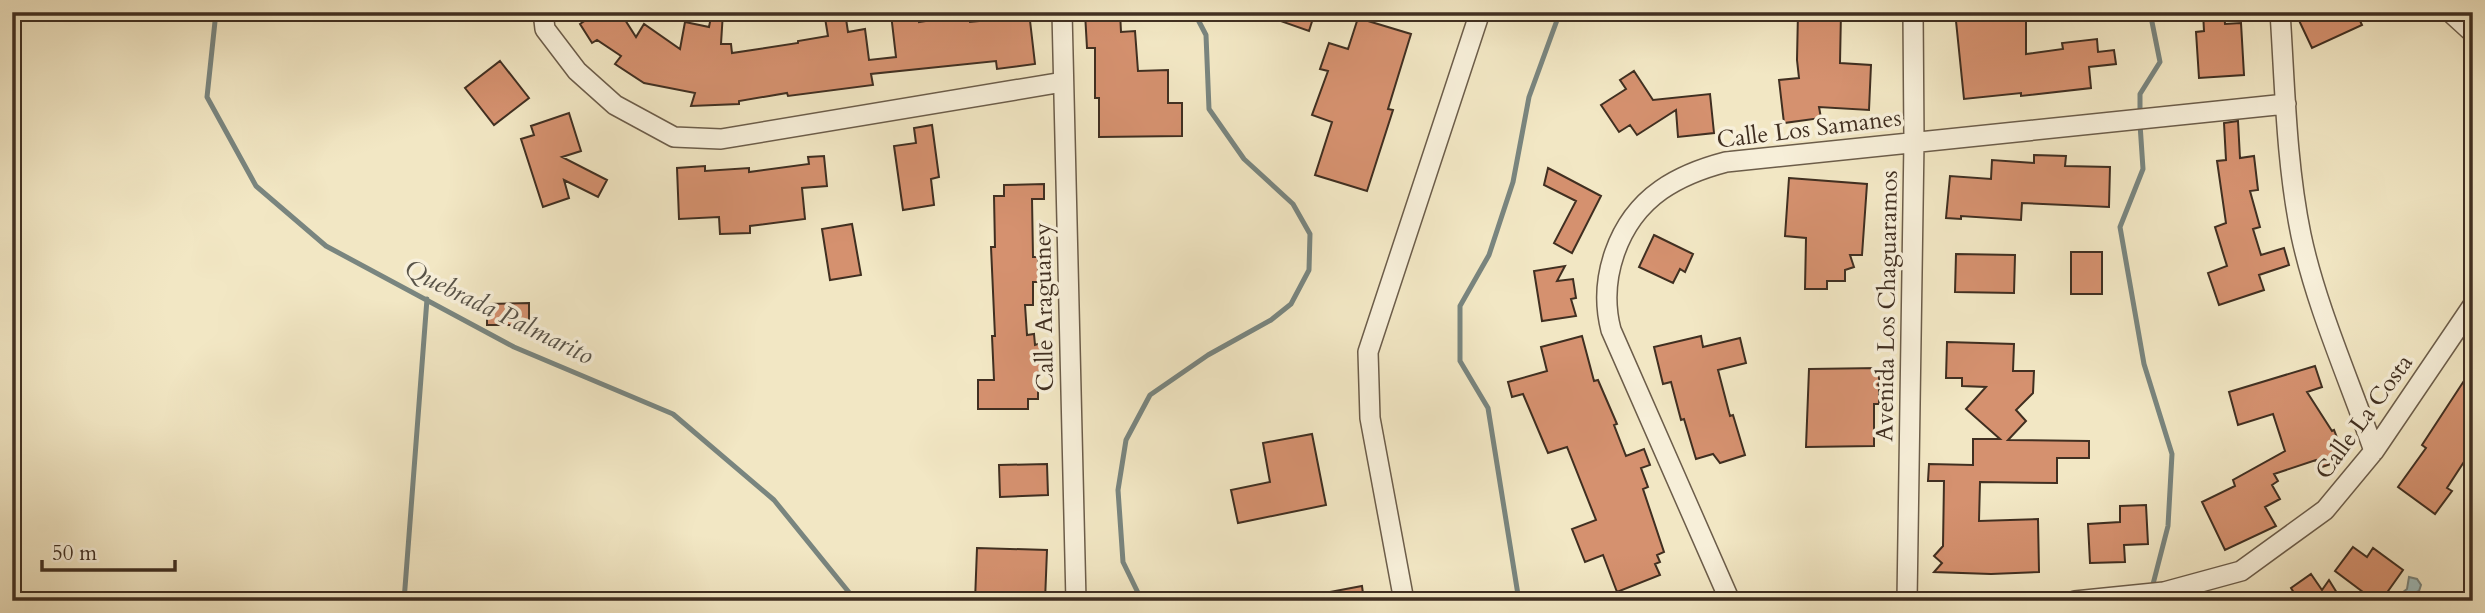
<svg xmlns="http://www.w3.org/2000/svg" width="2485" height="613" font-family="Cardo,serif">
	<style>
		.water { fill: #9fbebe; stroke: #79857f; stroke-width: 2 }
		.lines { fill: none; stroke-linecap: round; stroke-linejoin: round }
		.stream { stroke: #79857f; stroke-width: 5 }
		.building { fill: #d5916f; stroke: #402f21; stroke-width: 2 }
		.minor-casing { stroke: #6c5d4a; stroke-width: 22 }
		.minor { stroke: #f7efd9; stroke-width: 19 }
		.labels { text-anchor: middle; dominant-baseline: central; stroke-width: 7; stroke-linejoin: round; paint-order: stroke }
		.street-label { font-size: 24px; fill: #402f21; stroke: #f7efd9 }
		.water-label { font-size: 26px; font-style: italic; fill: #585348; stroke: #f7efd9 }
	</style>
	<rect width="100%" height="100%" fill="#f2e7c4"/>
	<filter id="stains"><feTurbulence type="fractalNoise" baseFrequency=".00286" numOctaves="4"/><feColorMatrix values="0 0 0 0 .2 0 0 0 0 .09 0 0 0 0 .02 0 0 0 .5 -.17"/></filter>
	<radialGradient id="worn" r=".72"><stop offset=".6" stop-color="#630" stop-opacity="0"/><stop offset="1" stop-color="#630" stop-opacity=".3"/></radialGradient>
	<path class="water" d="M 2409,577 L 2417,579 L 2421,585 L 2419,591 L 2406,597 L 2399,595 L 2407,589 Z"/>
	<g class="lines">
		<path class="stream" d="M 216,12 L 207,97 L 256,186 L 326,246 L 514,347 L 673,414 L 774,500 L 856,601
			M 2140,114 L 2140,94 L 2160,62 L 2150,12
			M 2140,124 L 2143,169 L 2120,227 L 2144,364 L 2172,454 L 2168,526 L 2152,588
			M 404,601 L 427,299
			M 1142,601 L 1123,562 L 1118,490 L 1126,440 L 1150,395 L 1208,355 L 1271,320 L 1291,304 L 1309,270 L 1310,234 L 1293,204 L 1244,159 L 1209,109 L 1206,35 L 1194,12
			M 1519,601 L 1488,408 L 1460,361 L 1460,306 L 1489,255 L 1513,182 L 1529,97 L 1560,12"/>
	</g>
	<path class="building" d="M 598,12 L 620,12 L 636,37 L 644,24 L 680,49 L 685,22 L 709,27 L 712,12 L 723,12 L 721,44 L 731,44 L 732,53 L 798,43 L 798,41 L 828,36 L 824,12 L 845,12 L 848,32 L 865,29 L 869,60 L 896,57 L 891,14 L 918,12 L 919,22 L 969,14 L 970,22 L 999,19 L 999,15 L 1029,12 L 1035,64 L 997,69 L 996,61 L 871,74 L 873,85 L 788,96 L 787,93 L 739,101 L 739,104 L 691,106 L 695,93 L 644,83 L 615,64 L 621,56 L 597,40 L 592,43 L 580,24 Z
		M 1120,12 L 1121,32 L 1135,31 L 1138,71 L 1168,70 L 1168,103 L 1182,103 L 1182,136 L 1099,137 L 1099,98 L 1095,98 L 1095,48 L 1087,48 L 1085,13 Z
		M 1261,12 L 1315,12 L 1309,31 L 1261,14 Z
		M 1798,12 L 1841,12 L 1840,63 L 1871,65 L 1869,110 L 1819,107 L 1821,118 L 1784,123 L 1779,80 L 1799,78 L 1797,60 Z
		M 1958,12 L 2008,12 L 2008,16 L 2026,16 L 2026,54 L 2063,49 L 2062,43 L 2097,39 L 2098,52 L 2114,50 L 2116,64 L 2089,67 L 2091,88 L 2021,96 L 2021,93 L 1964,99 L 1956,21 L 1958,21 Z
		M 2203,12 L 2224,12 L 2225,24 L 2241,23 L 2244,75 L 2199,78 L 2196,32 L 2204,31 Z
		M 2295,12 L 2356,12 L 2362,25 L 2312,48 Z
		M 1358,18 L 1411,34 L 1388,109 L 1393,110 L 1367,191 L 1315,175 L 1332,122 L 1312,115 L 1328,71 L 1320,69 L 1329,43 L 1348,49 Z
		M 500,61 L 529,98 L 494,125 L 465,88 Z
		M 1634,71 L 1653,100 L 1710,94 L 1714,133 L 1678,137 L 1676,110 L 1637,135 L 1630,125 L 1619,132 L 1601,105 L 1626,89 L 1620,80 Z
		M 569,113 L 581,151 L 562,157 L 607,180 L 598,197 L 564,180 L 569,198 L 543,207 L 521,139 L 534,135 L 531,126 Z
		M 2238,121 L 2240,158 L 2254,156 L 2258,190 L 2250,191 L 2260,227 L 2253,229 L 2261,255 L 2284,248 L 2289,265 L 2259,275 L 2264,290 L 2219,305 L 2208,273 L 2227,266 L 2215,227 L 2226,223 L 2217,161 L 2226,160 L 2224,123 Z
		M 932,125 L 939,177 L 931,179 L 934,205 L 903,210 L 894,146 L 916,143 L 914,128 Z
		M 2034,155 L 2066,156 L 2065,166 L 2110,167 L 2109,207 L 2022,203 L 2021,220 L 1961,216 L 1961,219 L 1946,218 L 1950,176 L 1991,179 L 1992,160 L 2034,163 Z
		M 824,156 L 827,186 L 802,188 L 805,219 L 750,226 L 750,233 L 720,234 L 719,217 L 679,219 L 677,168 L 705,166 L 705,171 L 749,168 L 749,172 L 809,164 L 808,157 Z
		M 1548,168 L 1601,196 L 1572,253 L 1554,243 L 1576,201 L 1544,185 Z
		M 1789,178 L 1867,184 L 1862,255 L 1850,255 L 1854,267 L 1845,270 L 1845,281 L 1827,281 L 1827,289 L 1805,289 L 1806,238 L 1785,236 Z
		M 1044,184 L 1044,199 L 1032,199 L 1033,257 L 1038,257 L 1039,282 L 1033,282 L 1033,305 L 1025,305 L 1027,335 L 1034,334 L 1035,345 L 1041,343 L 1042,372 L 1038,372 L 1038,399 L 1028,399 L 1028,409 L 978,409 L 978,380 L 994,380 L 992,336 L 995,336 L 991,247 L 995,247 L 994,196 L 1004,196 L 1004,185 Z
		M 852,224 L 861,275 L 830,280 L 822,229 Z
		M 1654,235 L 1693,254 L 1685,272 L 1680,269 L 1673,283 L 1639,267 Z
		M 2071,252 L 2102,252 L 2102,294 L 2071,294 Z
		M 1956,254 L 2015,255 L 2014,293 L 1955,292 Z
		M 1565,266 L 1557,281 L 1573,279 L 1576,298 L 1571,299 L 1576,316 L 1542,321 L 1534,271 Z
		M 529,303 L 529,325 L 487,325 L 487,304 Z
		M 1582,336 L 1594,381 L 1598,380 L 1617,424 L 1614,425 L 1626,456 L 1644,449 L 1650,465 L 1641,468 L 1648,487 L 1643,489 L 1664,552 L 1657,555 L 1660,562 L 1655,564 L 1660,575 L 1617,592 L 1603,555 L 1585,562 L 1572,529 L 1596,520 L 1567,447 L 1548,453 L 1523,394 L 1512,397 L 1508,382 L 1547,371 L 1541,347 Z
		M 1701,336 L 1703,347 L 1740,338 L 1746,363 L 1718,370 L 1730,416 L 1733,415 L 1745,455 L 1720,463 L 1713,454 L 1696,459 L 1684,419 L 1681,420 L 1671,382 L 1663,384 L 1654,347 Z
		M 1947,342 L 2014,344 L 2013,371 L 2034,371 L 2033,393 L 2016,410 L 2026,421 L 2008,440 L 2089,441 L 2089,458 L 2057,458 L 2057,483 L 1980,482 L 1979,521 L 2038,519 L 2039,572 L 1991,574 L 1934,572 L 1942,563 L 1934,556 L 1943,546 L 1944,481 L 1928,481 L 1929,464 L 1973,465 L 1973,439 L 2000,439 L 1966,409 L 1986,387 L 1962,386 L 1962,378 L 1946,378 Z
		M 2315,366 L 2322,387 L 2307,392 L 2332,431 L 2334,430 L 2341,448 L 2337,462 L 2319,468 L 2316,460 L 2274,474 L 2278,481 L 2272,485 L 2280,499 L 2265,507 L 2276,526 L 2225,550 L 2202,502 L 2235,486 L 2233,480 L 2285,451 L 2273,414 L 2238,425 L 2229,392 Z
		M 2473,367 L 2473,448 L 2447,488 L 2452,491 L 2435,514 L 2398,487 L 2426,448 L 2422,445 Z
		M 1879,368 L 1879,404 L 1874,404 L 1874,446 L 1806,447 L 1809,369 Z
		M 1312,434 L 1326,505 L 1238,523 L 1231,490 L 1270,482 L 1263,443 Z
		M 1047,464 L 1048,495 L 1000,497 L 999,465 Z
		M 2146,505 L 2148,544 L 2124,545 L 2125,562 L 2090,563 L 2088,524 L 2120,522 L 2120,506 Z
		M 2353,547 L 2367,557 L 2373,548 L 2403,570 L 2381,601 L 2375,601 L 2335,571 Z
		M 977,548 L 1047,550 L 1045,601 L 975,601 Z
		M 2311,574 L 2322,590 L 2329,580 L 2342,601 L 2299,601 L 2291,588 Z
		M 1362,586 L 1364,601 L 1320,601 L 1319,594 Z"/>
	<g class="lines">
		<g class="minor-casing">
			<path id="minor" d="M 543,12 L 545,29 L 577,71 L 615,105 L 674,137 L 721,139 L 1063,82
				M 1062,12 L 1076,601
				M 2280,12 C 2285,86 2286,162 2301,235 C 2316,306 2350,382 2374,451
				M 2450,12 L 2473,33
				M 1404,601 L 1370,418 L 1368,352 L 1480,12
				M 1730,601 L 1611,330 C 1598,280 1617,221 1661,190 C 1681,176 1703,168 1726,162 L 2286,104
				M 1907,601 L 1914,141 L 1913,12
				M 2075,601 L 2164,592 L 2241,571 L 2325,510 L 2374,451 L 2473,305"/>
		</g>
		<use href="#minor" class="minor"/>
	</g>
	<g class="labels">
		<g class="street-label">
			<text transform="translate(1809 129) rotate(-7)">Calle Los Samanes</text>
			<text transform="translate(1887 306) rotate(-89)">Avenida Los Chaguaramos</text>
			<text transform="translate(1044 307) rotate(-91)">Calle Araguaney</text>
			<text transform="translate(2364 417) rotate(-54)">Calle La Costa</text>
		</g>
		<g class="water-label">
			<text transform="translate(499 312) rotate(26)">Quebrada Palmarito</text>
		</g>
	</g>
	<rect width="2485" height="613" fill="none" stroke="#f2e7c4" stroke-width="42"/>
	<rect x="14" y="14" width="2457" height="585" fill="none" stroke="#402f21" stroke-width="3.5"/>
	<rect x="21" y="21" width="2443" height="571" fill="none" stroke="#402f21" stroke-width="2"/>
	<path d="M42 560v10h133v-10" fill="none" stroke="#402f21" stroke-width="3.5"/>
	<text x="52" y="560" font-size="21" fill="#402f21" stroke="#f7efd9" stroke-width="5" paint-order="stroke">50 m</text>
	<rect width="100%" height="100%" filter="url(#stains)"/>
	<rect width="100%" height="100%" fill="url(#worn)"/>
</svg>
